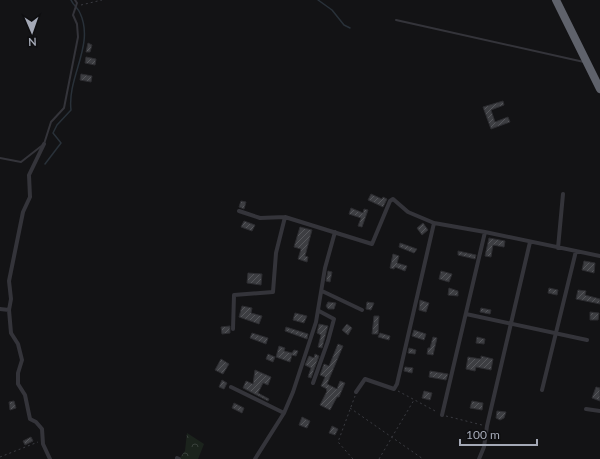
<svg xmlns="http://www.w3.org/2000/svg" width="600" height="459" font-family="Lato,sans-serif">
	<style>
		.forest { fill: url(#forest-crowns) }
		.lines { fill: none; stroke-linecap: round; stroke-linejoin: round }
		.stream { stroke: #293139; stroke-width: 1.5 }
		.building { fill: url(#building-hatch); stroke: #2d2d31 }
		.path { stroke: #3a3b41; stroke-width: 1; stroke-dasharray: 2 3; stroke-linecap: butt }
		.lane { stroke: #34343a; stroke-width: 2 }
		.street { stroke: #34343a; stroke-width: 4 }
		.highway { stroke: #5f626b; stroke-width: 8 }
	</style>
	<defs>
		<pattern id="forest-crowns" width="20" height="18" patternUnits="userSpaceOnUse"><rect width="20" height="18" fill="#1b231c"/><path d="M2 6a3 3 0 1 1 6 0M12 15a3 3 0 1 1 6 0" fill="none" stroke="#39403b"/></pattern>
		<pattern id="building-hatch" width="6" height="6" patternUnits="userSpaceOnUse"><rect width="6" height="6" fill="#3d3e42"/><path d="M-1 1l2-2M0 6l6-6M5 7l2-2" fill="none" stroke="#56575b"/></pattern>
	</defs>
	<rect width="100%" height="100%" fill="#131315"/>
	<path class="forest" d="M 187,433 L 204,444 L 198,459 L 179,459 L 185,451 Z"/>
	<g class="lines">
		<path class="stream" d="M 318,0 L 332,10 L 344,25 L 350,28
			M 45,164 L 61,143 L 53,133 L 57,125 L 71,110 C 67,77 95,45 80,13 C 78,8 73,5 71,0"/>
	</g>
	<path class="building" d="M 88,43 L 92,45 L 90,52 L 86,52 Z
		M 86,57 L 96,59 L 95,65 L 85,63 Z
		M 81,74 L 92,76 L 91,82 L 80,80 Z
		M 503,101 L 504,105 L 491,110 L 495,122 L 508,117 L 510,122 L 491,129 L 483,107 Z
		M 371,194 L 382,199 L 383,197 L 387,199 L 383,207 L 368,200 Z
		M 241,201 L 246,202 L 244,209 L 239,207 Z
		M 351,208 L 363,213 L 364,209 L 368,210 L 362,227 L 358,226 L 361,218 L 349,214 Z
		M 244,221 L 255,225 L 252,231 L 241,227 Z
		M 423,223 L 428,230 L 422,235 L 417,228 Z
		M 300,227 L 312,230 L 305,256 L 308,257 L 307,262 L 298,259 L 301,249 L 294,247 Z
		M 489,238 L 505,241 L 504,247 L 493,245 L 491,257 L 485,256 Z
		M 400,243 L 417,249 L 414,253 L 399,247 Z
		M 458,251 L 476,255 L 475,259 L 458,255 Z
		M 393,254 L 399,256 L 397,263 L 407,266 L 405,271 L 395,267 L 394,269 L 390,268 Z
		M 584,261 L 595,263 L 594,273 L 582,270 Z
		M 328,271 L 332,272 L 330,282 L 326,281 Z
		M 441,271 L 452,274 L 449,282 L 439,279 Z
		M 248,273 L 262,274 L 261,285 L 247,283 Z
		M 449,288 L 458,291 L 458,296 L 448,295 Z
		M 549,288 L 558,290 L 557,295 L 548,293 Z
		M 578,290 L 586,291 L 585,295 L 600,299 L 600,304 L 576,299 Z
		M 420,300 L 429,303 L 426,312 L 419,310 Z
		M 328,302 L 336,303 L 334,309 L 328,309 L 326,306 Z
		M 367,302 L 374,303 L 371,310 L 366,309 Z
		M 242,306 L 252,308 L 251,313 L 262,316 L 259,324 L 239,317 Z
		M 481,308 L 491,310 L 490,314 L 480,312 Z
		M 590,312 L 599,313 L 598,320 L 590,320 Z
		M 295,313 L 307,316 L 304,323 L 293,320 Z
		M 374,316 L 379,316 L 378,334 L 372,334 Z
		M 319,324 L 328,326 L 322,348 L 318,347 L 321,335 L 317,333 Z
		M 347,324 L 352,328 L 348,335 L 342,330 Z
		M 230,326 L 230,333 L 222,334 L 221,327 Z
		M 286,327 L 308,334 L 307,339 L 285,331 Z
		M 414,330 L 426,334 L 424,340 L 412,336 Z
		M 252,333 L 268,338 L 266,344 L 250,338 Z
		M 380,333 L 390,336 L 389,340 L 378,337 Z
		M 433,337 L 437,338 L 433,355 L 427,354 L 428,348 L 430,348 Z
		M 477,337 L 485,339 L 484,344 L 476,343 Z
		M 338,344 L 343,346 L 327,384 L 337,389 L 340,381 L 345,383 L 339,397 L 337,397 L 330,410 L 320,405 L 327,391 L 326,390 L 327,389 L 321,386 L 325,377 L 320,375 L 324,364 L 329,366 Z
		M 279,346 L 285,348 L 284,351 L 292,353 L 294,350 L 298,351 L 296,356 L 292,355 L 290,362 L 276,357 Z
		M 409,348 L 416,350 L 415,354 L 408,353 Z
		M 268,354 L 275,357 L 273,362 L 266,359 Z
		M 315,354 L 319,356 L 311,378 L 308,377 L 311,368 L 305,365 L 309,356 L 314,358 Z
		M 481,356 L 493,359 L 491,370 L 476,367 L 475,371 L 466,369 L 468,357 L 481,359 Z
		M 221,359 L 229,364 L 223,374 L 215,370 Z
		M 405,367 L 413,368 L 412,373 L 404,371 Z
		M 255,370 L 271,377 L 268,385 L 263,383 L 258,393 L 269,399 L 268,401 L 243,388 L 246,381 L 253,384 Z
		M 430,371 L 448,374 L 446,380 L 429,377 Z
		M 222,380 L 227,383 L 224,389 L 219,387 Z
		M 596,387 L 600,388 L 600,401 L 592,398 Z
		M 424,391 L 432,393 L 430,400 L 422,398 Z
		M 14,401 L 16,408 L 10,410 L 9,402 Z
		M 472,401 L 483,403 L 482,410 L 470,408 Z
		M 234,403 L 244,408 L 242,413 L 232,408 Z
		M 497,411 L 506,412 L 504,418 L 500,420 L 496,418 Z
		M 302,417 L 310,421 L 307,428 L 299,425 Z
		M 332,426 L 338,429 L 335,435 L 329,433 Z
		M 31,437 L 33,441 L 25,445 L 23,441 Z"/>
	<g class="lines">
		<path class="path" d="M 81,5 L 102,0
			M 398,391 L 437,412
			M 350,408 L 423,459
			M 446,416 L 482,425
			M 0,457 L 38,442
			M 353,459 L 338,442 L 355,396
			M 379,459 L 414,400"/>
		<path class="lane" d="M 396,20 L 584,62
			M 0,158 L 21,162 L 44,144 L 51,122 L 64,108 L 78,37 L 77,24 L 73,15 L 77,3 L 75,0"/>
		<path class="street" d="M 44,144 L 29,175 L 30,197 L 23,212 L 9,281 L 11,299 L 9,310 L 11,333 L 18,344 L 22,360 L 18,373 L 18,384 L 25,395 L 30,419 L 36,422 L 42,429 L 43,444 L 50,459
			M 239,211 L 260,218 L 285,217
			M 558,248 L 563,194
			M 322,291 L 362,310
			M 0,309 L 9,310
			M 466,314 L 587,340
			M 233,329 L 234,295 L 273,292 L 276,253 L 285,217 L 372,244 L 390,201 L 393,199 L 408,212 L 434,223 L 485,232 L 600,256
			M 313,383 L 328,341 L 334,319 L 319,311
			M 231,387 L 284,413
			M 542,390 L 576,251
			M 356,392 L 365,379 L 394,389 L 397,384 L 434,223
			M 586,409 L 600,411
			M 442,415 L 485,232
			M 177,458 L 179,459
			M 255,459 L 284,413 L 293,392 L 316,322 L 325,268 L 335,232
			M 479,459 L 484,447 L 487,426 L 530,242"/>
		<path class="highway" d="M 556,0 L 600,89"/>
	</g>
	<g transform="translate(32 32) rotate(178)" stroke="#0e0e10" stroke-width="3" paint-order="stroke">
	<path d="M0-3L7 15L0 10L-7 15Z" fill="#a4a9b6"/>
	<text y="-6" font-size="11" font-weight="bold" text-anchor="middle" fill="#a4a9b6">N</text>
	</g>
	<path d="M460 439v6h77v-6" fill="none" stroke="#a4a9b6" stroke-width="2"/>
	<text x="466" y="439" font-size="12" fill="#a4a9b6" stroke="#0e0e10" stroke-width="3" paint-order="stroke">100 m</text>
</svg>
